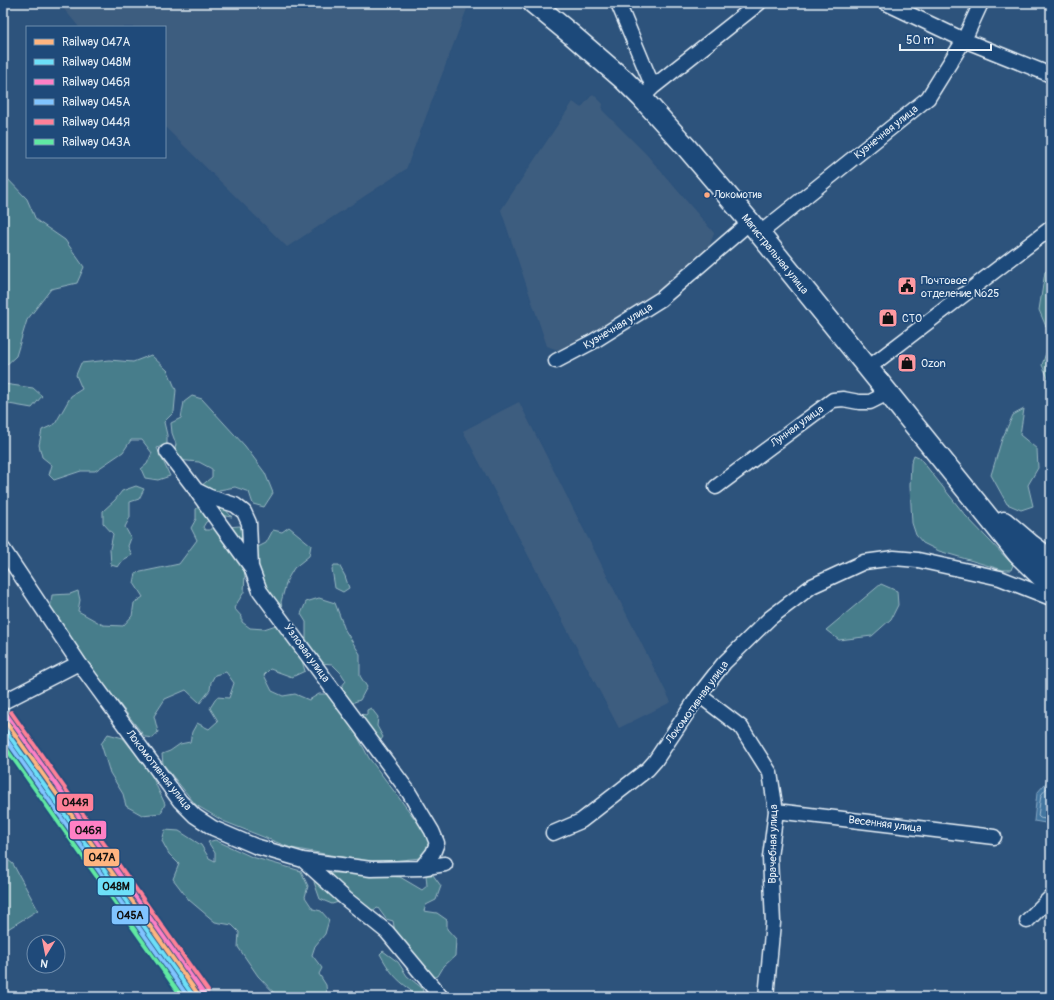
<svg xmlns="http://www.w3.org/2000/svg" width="1054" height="1000" font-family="Pangolin,sans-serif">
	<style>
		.built { fill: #3e5d7f }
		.green { fill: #477d8b; stroke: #98b7c2 }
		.water { fill: #42749f; stroke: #84a6c3 }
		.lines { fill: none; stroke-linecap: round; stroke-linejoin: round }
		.shore { stroke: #a6bfd4; stroke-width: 1 }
		.street-casing { stroke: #e8f1f8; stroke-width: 17 }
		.secondary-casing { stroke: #e8f1f8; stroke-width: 23 }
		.street { stroke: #1f4a7a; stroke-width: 14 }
		.secondary { stroke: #1f4a7a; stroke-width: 20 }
		.rail-1-casing { stroke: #1f4a7a; stroke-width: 7 }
		.rail-2-casing { stroke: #1f4a7a; stroke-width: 7 }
		.rail-3-casing { stroke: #1f4a7a; stroke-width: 7 }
		.rail-4-casing { stroke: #1f4a7a; stroke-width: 7 }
		.rail-5-casing { stroke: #1f4a7a; stroke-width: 7 }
		.rail-6-casing { stroke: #1f4a7a; stroke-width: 7 }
		.rail-1 { stroke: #ffb580; stroke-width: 4 }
		.rail-2 { stroke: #6ddff8; stroke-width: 4 }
		.rail-3 { stroke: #ff80c5; stroke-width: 4 }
		.rail-4 { stroke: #80c4ff; stroke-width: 4 }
		.rail-5 { stroke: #ff8098; stroke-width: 4 }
		.rail-6 { stroke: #60e9a3; stroke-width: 4 }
		.bus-dot { fill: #ffa980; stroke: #1f4a7a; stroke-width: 1.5 }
		.labels { text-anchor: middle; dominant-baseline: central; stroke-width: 3.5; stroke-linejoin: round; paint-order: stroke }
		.bus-label { font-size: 10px; fill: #e8f1f8; stroke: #1f4a7a; text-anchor: start }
		.street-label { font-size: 11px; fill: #e8f1f8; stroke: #1f4a7a }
		.poi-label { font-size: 11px; fill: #e8f1f8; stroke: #1f4a7a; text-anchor: start }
		.line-badge { stroke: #1f4a7a; stroke-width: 1.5 }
		.pale-badge-label { font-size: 11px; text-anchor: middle; font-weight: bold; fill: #111 }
	</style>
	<rect width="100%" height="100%" fill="#2d537c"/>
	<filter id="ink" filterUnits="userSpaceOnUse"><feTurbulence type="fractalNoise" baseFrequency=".025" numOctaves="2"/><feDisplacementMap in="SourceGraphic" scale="8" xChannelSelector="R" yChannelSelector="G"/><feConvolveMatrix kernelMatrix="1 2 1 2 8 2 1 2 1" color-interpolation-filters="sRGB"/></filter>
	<g filter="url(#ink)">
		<path class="built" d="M 59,3 L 461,3 L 468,6 L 406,169 L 287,247 L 165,127 L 165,27 L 79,27 Z
			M 593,94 L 603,104 L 602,110 L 646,154 L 714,233 L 708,250 L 651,297 L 561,351 L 547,346 L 501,210 L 573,102 L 581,108 Z
			M 519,402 L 671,702 L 619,728 L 463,431 Z"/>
		<path class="green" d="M 3,174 L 27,199 L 36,220 L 65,240 L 84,267 L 77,283 L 51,289 L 27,320 L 16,356 L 3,368 Z
			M 1051,267 L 1051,381 L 1049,380 L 1042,365 L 1049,344 L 1047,329 L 1039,310 L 1045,272 Z
			M 151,355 L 168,371 L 176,390 L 174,412 L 164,422 L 167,435 L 167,444 L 157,448 L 170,476 L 158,480 L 145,478 L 141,469 L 147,464 L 152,453 L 142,440 L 131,440 L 123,452 L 95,471 L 81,471 L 54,480 L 49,475 L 52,465 L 42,457 L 39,445 L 42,430 L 55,424 L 71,396 L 82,389 L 76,375 L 81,363 L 109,360 L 133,362 Z
			M 3,383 L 4,384 L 33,388 L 42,396 L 32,408 L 3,403 Z
			M 192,396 L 202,399 L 245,446 L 265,473 L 273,493 L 264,507 L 253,504 L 249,492 L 235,487 L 219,490 L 215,498 L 232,517 L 219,515 L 206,522 L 203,527 L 205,530 L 210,530 L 214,524 L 227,527 L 240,526 L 247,547 L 248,562 L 245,574 L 244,592 L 234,608 L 242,617 L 242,622 L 250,628 L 264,629 L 279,624 L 300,654 L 305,671 L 292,677 L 270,669 L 264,675 L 272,691 L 283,696 L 295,694 L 309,700 L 319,694 L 327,694 L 354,730 L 369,758 L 430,839 L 429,849 L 420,858 L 392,861 L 364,861 L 291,848 L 223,821 L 196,805 L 163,764 L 162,754 L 170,751 L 180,744 L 190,742 L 192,732 L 197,723 L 209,729 L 218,721 L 210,708 L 217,697 L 229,698 L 234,683 L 226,672 L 215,675 L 211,682 L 210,690 L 200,703 L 186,690 L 165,699 L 154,716 L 158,732 L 153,738 L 145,737 L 101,680 L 50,610 L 52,595 L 70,594 L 78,591 L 80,600 L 78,611 L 103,625 L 123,626 L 132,616 L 134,603 L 143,597 L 134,583 L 136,573 L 179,564 L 197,540 L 191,528 L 196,519 L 196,509 L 205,502 L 201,486 L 212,477 L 212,469 L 199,462 L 177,460 L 174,454 L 176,444 L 172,433 L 171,423 L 181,418 L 184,402 Z
			M 1024,409 L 1020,435 L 1037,449 L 1038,468 L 1028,485 L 1033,506 L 1021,510 L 1007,504 L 991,475 L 1002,439 L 1013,415 Z
			M 914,455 L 919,457 L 965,515 L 1013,565 L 1011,570 L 1003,570 L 939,551 L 923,543 L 916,535 L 912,523 L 910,486 L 911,463 Z
			M 136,486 L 144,489 L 139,499 L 130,502 L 130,517 L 125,527 L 131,538 L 128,546 L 132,555 L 123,560 L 118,567 L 111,565 L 110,549 L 113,534 L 103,523 L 103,511 L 115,500 L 122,491 Z
			M 289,527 L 311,545 L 309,556 L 294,568 L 287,580 L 281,602 L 282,608 L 278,608 L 264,584 L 259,566 L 255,558 L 254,549 L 266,543 L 273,530 L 282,532 Z
			M 334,565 L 339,565 L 345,576 L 349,588 L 343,592 L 335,588 L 332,569 Z
			M 881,584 L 897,591 L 898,605 L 891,619 L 872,636 L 839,640 L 826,630 Z
			M 319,598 L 335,603 L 345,630 L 360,654 L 360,676 L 367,687 L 360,700 L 354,702 L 351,707 L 340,696 L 341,687 L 346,681 L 341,673 L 332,664 L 321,663 L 314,658 L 306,642 L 306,622 L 301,614 L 306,602 Z
			M 371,708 L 378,717 L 377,726 L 383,737 L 381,740 L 371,733 L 359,714 L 367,715 L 367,710 Z
			M 108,734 L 123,738 L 150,772 L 165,804 L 161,813 L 142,815 L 126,806 L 123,794 L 110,773 L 101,744 Z
			M 165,830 L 179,831 L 201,845 L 209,858 L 215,861 L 215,853 L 208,842 L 215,840 L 252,857 L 301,871 L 308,886 L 305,897 L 313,909 L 321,911 L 329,920 L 325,934 L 315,946 L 312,955 L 322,968 L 319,974 L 326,985 L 327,996 L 328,997 L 278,997 L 258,976 L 238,947 L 239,932 L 232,925 L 215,922 L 189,900 L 173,879 L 179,864 L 169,854 L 162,841 Z
			M 3,856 L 13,864 L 38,910 L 3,932 Z
			M 318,873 L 345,873 L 400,877 L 422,890 L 427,886 L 426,875 L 433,875 L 441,886 L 436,900 L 426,905 L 424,911 L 437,913 L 447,920 L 447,929 L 456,939 L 455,956 L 444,966 L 438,976 L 430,979 L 397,942 L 393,921 L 386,919 L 378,908 L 364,913 L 345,900 L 332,904 L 320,899 L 314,882 Z
			M 383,951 L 398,962 L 407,976 L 422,988 L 424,997 L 411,997 L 412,995 L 410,989 C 395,979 389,970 380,954 Z"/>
		<path class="water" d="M 1051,777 L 1051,824 L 1034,821 L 1037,793 Z"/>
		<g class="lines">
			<path class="shore" d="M 1051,783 L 1041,795 L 1038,816 L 1040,818 L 1051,820"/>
			<g class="street-casing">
				<path id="street" d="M 618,3 L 653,87 L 647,93
					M 886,3 L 964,40 L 1051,75
					M 653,87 L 759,3
					M 759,234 L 928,98 L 964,40 L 981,3
					M 556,361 L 594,341 L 661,299 L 750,222
					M 868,368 L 1051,228
					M 167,452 L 196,490 L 210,497 L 235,505 L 244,512 L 249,523 L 251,567 L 260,591 L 408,791 L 432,831 L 437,843 L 433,853 L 421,868
					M 716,487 L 833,400 L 843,399 L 859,402 L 870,402 L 888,393
					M 197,492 L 251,567
					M 3,549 L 79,663 L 180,801 L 195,816 L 213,828 L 255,846 L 303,860 L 371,869 L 421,868 L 445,864
					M 699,695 L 741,727 L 770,773 L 776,811 L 770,857 L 773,923 L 766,997
					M 3,702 L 79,663
					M 776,811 L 994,837
					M 553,833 L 581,821 L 648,769 L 655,761 L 699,695 L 724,663 L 770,618 L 812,586 L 864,562 L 894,558 L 918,560 L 1000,578 L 1051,598
					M 303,860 L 346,899 L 387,932 L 441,997
					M 1027,921 L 1051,897"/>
			</g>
			<g class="secondary-casing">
				<path id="secondary" d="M 533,3 L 572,35 L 624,80 L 642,98 L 687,148 L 750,222 L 868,368 L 1018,554 L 1051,586
					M 1004,522 L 1031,545 L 1051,560"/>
			</g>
			<use href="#street" class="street"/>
			<use href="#secondary" class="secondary"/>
			<g class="rail-1-casing">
				<path id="rail-1" d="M 3,718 L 200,997"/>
			</g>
			<g class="rail-2-casing">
				<path id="rail-2" d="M 3,727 L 194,997"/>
			</g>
			<g class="rail-3-casing">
				<path id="rail-3" d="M 7,715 L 204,994"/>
			</g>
			<g class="rail-4-casing">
				<path id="rail-4" d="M 3,735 L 188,997"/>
			</g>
			<g class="rail-5-casing">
				<path id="rail-5" d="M 11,712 L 208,991"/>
			</g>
			<g class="rail-6-casing">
				<path id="rail-6" d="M 3,744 L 182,997"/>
			</g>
			<use href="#rail-1" class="rail-1"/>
			<use href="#rail-2" class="rail-2"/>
			<use href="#rail-3" class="rail-3"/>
			<use href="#rail-4" class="rail-4"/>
			<use href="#rail-5" class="rail-5"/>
			<use href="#rail-6" class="rail-6"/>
		</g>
	</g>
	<defs>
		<g id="civic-square" transform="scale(1)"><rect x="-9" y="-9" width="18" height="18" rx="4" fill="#ff9aa2" stroke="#1f4a7a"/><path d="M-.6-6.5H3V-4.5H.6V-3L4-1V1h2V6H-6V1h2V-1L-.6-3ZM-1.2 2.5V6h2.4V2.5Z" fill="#111"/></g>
		<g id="shop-square" transform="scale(1)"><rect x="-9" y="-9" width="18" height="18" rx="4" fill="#ff9aa2" stroke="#1f4a7a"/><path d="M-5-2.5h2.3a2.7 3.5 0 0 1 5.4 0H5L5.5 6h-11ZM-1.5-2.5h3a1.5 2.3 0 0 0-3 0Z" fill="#111"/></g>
	</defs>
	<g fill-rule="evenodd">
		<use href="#civic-square" x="907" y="286"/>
		<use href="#shop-square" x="888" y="318"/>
		<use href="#shop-square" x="907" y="363"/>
	</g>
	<circle class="bus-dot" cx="707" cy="195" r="3.5"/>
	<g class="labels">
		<g class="bus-label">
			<text x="714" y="195">Локомотив</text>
		</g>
		<g class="street-label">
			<text transform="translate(886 132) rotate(-39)">Кузнечная улица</text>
			<text transform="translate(775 254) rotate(51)">Магистральная улица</text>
			<text transform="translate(618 326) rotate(-31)">Кузнечная улица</text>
			<text transform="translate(797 426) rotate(-36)">Лунная улица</text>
			<text transform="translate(307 653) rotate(54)">Узловая улица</text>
			<text transform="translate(697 702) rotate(-54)">Локомотивная улица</text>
			<text transform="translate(159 770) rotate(52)">Локомотивная улица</text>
			<text transform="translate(885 824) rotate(7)">Весенняя улица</text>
			<text transform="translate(773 844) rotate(-89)">Врачебная улица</text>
		</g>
		<g class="poi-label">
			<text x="921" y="280">Почтовое<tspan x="921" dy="13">отделение №25</tspan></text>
			<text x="902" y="318">СТО</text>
			<text x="921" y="363">Ozon</text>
		</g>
	</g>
	<g class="line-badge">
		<rect x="56" y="793" width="38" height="19" rx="4" fill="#ff8098"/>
		<rect x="69" y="820" width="38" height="20" rx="4" fill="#ff80c5"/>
		<rect x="83" y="848" width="37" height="19" rx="4" fill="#ffb580"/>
		<rect x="97" y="877" width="38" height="19" rx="4" fill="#6ddff8"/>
		<rect x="111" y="905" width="38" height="20" rx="4" fill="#80c4ff"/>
	</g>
	<g class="pale-badge-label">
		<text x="75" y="806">044Я</text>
		<text x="88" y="834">046Я</text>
		<text x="102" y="861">047А</text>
		<text x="116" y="890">048М</text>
		<text x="130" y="919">045А</text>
	</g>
	<rect width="1054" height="1000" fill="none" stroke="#1f4a7a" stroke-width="16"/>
	<rect x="8" y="8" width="1038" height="984" fill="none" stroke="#e8f1f8" stroke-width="1.5" filter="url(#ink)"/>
	<rect x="26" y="26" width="140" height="132" fill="#1f4a7a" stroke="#6f8dac"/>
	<rect x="34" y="39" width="20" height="6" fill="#ffb580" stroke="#6f8dac"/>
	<text x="62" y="46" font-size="12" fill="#e8f1f8">Railway 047А</text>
	<rect x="34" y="59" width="20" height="6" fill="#6ddff8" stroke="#6f8dac"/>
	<text x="62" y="66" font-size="12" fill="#e8f1f8">Railway 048М</text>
	<rect x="34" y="79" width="20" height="6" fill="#ff80c5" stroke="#6f8dac"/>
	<text x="62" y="86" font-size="12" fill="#e8f1f8">Railway 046Я</text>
	<rect x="34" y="99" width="20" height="6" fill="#80c4ff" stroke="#6f8dac"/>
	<text x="62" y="106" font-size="12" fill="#e8f1f8">Railway 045А</text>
	<rect x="34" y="119" width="20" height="6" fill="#ff8098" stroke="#6f8dac"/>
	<text x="62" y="126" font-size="12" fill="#e8f1f8">Railway 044Я</text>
	<rect x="34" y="139" width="20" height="6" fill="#60e9a3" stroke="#6f8dac"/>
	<text x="62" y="146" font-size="12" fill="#e8f1f8">Railway 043А</text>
	<g transform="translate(46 954) rotate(190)"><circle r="19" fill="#1f4a7a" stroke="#6f8dac"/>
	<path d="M0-3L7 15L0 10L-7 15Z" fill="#ff9aa2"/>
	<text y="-6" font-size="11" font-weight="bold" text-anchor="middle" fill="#e8f1f8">N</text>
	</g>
	<path d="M900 44v6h91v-6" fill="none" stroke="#e8f1f8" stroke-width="2"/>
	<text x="906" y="44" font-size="12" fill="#e8f1f8" stroke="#1f4a7a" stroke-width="3" paint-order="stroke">50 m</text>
</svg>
